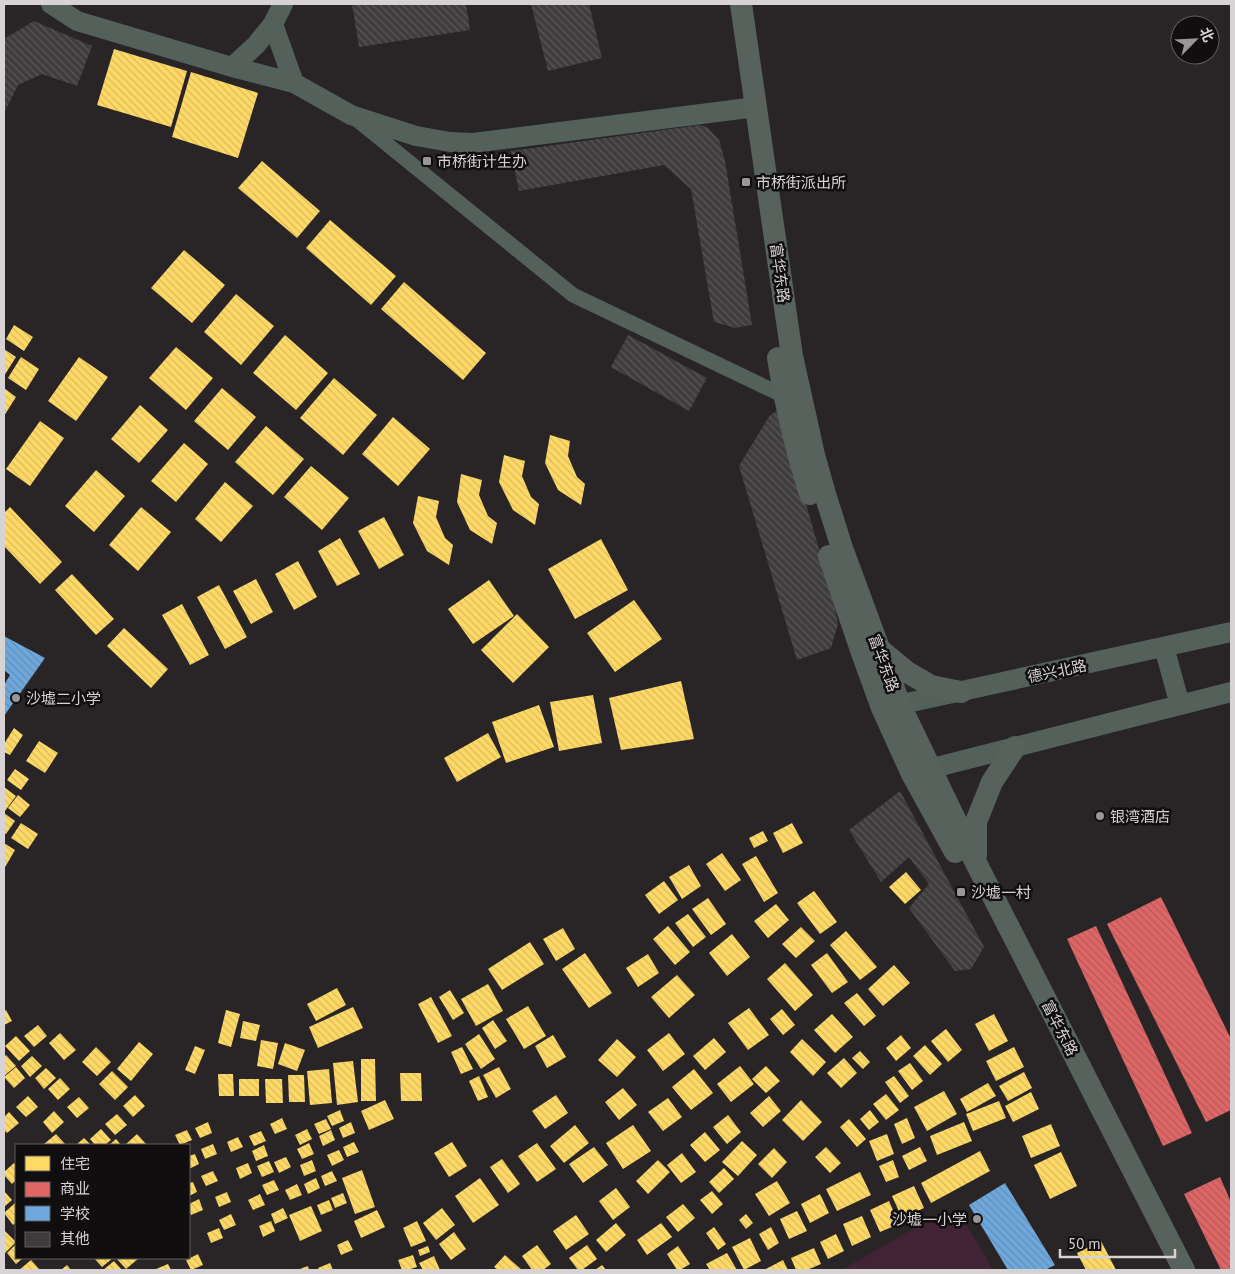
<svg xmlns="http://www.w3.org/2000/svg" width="1235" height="1274" font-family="'PT Sans','Noto Sans SC',sans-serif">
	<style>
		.park { fill: #422335 }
		.homes { fill: url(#homes-back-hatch) }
		.shops { fill: url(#shops-back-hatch) }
		.schools { fill: url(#schools-back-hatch) }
		.building { fill: url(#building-back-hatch) }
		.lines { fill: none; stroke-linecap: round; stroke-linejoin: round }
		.minor { stroke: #54605a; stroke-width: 15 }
		.tertiary { stroke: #54605a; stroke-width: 20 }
		.secondary { stroke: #57625d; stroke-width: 22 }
		.poi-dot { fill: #9a9597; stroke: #110e10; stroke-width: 2 }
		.labels { text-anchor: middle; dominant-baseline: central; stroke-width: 5; stroke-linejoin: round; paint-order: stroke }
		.poi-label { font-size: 15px; fill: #d7d2d4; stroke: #110e10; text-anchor: start }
		.street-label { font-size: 15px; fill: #d7d2d4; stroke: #110e10 }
	</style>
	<defs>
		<pattern id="homes-back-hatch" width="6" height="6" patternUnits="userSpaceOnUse" patternTransform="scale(1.25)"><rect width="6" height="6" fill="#ffd966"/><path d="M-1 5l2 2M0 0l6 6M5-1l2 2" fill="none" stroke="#d9ba5e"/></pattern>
		<pattern id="shops-back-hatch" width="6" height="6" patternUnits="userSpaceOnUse" patternTransform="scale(1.25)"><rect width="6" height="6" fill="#e06666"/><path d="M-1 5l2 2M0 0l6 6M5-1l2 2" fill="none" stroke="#b05a5b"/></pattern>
		<pattern id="schools-back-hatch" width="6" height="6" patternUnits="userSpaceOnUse" patternTransform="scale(1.25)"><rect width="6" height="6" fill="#6fa8dc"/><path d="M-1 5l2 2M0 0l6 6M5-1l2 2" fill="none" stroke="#638eb5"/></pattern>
		<pattern id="building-back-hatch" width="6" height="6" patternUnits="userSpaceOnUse" patternTransform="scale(1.25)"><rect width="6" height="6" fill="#3f3c3e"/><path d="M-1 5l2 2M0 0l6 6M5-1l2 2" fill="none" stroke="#5a5759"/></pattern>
	</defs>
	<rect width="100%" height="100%" fill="#292527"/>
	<path class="park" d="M 945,1211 L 953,1224 L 963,1219 L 993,1270 L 841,1270 Z"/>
	<path class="homes" d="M 114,49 L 187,71 L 171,127 L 97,105 Z
		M 191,72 L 258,93 L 238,158 L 172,137 Z
		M 262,161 L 320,211 L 297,238 L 238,188 Z
		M 330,220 L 396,276 L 371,305 L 306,248 Z
		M 184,250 L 225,285 L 192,323 L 151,288 Z
		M 404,282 L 486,353 L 463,380 L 381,309 Z
		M 236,294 L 274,326 L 241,365 L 204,332 Z
		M 14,325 L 33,337 L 24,351 L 6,339 Z
		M 285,335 L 328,373 L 296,410 L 253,373 Z
		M 176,347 L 213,378 L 186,410 L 149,378 Z
		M 4,349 L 16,357 L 4,376 Z
		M 21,357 L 39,369 L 26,390 L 8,378 Z
		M 79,357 L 108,377 L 76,421 L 48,401 Z
		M 334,378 L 377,415 L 343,455 L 300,418 Z
		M 4,388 L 16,397 L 4,416 Z
		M 222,388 L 256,417 L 228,450 L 194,421 Z
		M 140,405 L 168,430 L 139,463 L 111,439 Z
		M 393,417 L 430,449 L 398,486 L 362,454 Z
		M 40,421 L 64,438 L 30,486 L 6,469 Z
		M 266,426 L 304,459 L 273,495 L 235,462 Z
		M 550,435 L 570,441 L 568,456 L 577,477 L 585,484 L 581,505 L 558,490 L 545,463 Z
		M 184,443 L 208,464 L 176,502 L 151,481 Z
		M 504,455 L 525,461 L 522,476 L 531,497 L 539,504 L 535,525 L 513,510 L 499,482 Z
		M 311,466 L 349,498 L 322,530 L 284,497 Z
		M 96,470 L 125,496 L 94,532 L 65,506 Z
		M 461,474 L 482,480 L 479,495 L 488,516 L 497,523 L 492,544 L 470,530 L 457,502 Z
		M 225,482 L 253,506 L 221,542 L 195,519 Z
		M 418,496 L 439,501 L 436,517 L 445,538 L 453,545 L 449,565 L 427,551 L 413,523 Z
		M 10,507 L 62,562 L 40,584 L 4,546 L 4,513 Z
		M 141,507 L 171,532 L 138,571 L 109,545 Z
		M 384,517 L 404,555 L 379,569 L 358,531 Z
		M 340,538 L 360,574 L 337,586 L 318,551 Z
		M 601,539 L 628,590 L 575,619 L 548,569 Z
		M 298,561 L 317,597 L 294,610 L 275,574 Z
		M 72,574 L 114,619 L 96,635 L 55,590 Z
		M 256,579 L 273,612 L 251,624 L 233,591 Z
		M 489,580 L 514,616 L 473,644 L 448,609 Z
		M 219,585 L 247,637 L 225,649 L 197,597 Z
		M 634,600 L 662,639 L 615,672 L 587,633 Z
		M 182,604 L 209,655 L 190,665 L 162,615 Z
		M 517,614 L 549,647 L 513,683 L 481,650 Z
		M 124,628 L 168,669 L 151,688 L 107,646 Z
		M 681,681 L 694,739 L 621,750 L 609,698 Z
		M 593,695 L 602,743 L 559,751 L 550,702 Z
		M 539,705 L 554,747 L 506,763 L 492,722 Z
		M 14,728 L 23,735 L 10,755 L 4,752 L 4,744 Z
		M 488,733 L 501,757 L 457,782 L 444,758 Z
		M 39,741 L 58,753 L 45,773 L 26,761 Z
		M 15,769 L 29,779 L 21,790 L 7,780 Z
		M 4,787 L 16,796 L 5,811 L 4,810 Z
		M 18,795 L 30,805 L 20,817 L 8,808 Z
		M 4,813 L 15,821 L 6,834 L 4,833 Z
		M 21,823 L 38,834 L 28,849 L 11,838 Z
		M 792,823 L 803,843 L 783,853 L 773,833 Z
		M 763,831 L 768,841 L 754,848 L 749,838 Z
		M 4,843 L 15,850 L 4,869 Z
		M 722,853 L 741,880 L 725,891 L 706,864 Z
		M 756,856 L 778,893 L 764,902 L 742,864 Z
		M 689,865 L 701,886 L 682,899 L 669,877 Z
		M 906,872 L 921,890 L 905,904 L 889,887 Z
		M 664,881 L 678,900 L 659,914 L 645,895 Z
		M 814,891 L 837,922 L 820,934 L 797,903 Z
		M 708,898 L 726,924 L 711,935 L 692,909 Z
		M 776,904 L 789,920 L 768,938 L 754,921 Z
		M 688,914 L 706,937 L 693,947 L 675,923 Z
		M 668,926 L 690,952 L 675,965 L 653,939 Z
		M 801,927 L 815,941 L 796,958 L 782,944 Z
		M 563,928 L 575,949 L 556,961 L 543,939 Z
		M 846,931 L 877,967 L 860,980 L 830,945 Z
		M 732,934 L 750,957 L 727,976 L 709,953 Z
		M 530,942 L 544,964 L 502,990 L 488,969 Z
		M 585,953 L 612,993 L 589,1008 L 562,969 Z
		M 827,953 L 848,982 L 832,993 L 811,965 Z
		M 648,954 L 659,973 L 638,987 L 626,968 Z
		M 785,963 L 813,995 L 795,1011 L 767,979 Z
		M 894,965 L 910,983 L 883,1006 L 868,989 Z
		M 677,975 L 695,995 L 669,1018 L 651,997 Z
		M 488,984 L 503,1011 L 476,1026 L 461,999 Z
		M 337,988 L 346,1005 L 316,1021 L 307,1004 Z
		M 450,990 L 464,1013 L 453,1020 L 439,997 Z
		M 857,993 L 876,1016 L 864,1026 L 844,1003 Z
		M 431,997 L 452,1036 L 438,1043 L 418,1004 Z
		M 528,1006 L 546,1036 L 524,1049 L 506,1019 Z
		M 353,1007 L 363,1028 L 318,1048 L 309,1027 Z
		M 749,1008 L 769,1035 L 748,1050 L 728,1023 Z
		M 782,1009 L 795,1025 L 783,1035 L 770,1019 Z
		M 6,1010 L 12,1021 L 4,1025 L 4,1011 Z
		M 226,1010 L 240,1014 L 231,1047 L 218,1043 Z
		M 832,1014 L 853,1037 L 835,1053 L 814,1030 Z
		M 994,1014 L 1008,1041 L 989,1051 L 975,1024 Z
		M 493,1020 L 507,1041 L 495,1049 L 482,1028 Z
		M 243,1021 L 260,1025 L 256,1041 L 240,1038 Z
		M 38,1025 L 47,1036 L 34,1047 L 24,1036 Z
		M 946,1029 L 962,1050 L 948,1062 L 931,1041 Z
		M 60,1033 L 76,1050 L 64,1060 L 49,1043 Z
		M 669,1033 L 685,1054 L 663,1071 L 647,1050 Z
		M 479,1034 L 495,1059 L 481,1069 L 465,1044 Z
		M 553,1035 L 566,1057 L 547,1068 L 535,1046 Z
		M 901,1035 L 911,1048 L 896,1061 L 886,1048 Z
		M 16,1036 L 30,1051 L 19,1061 L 5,1046 Z
		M 714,1038 L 726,1052 L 705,1070 L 693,1056 Z
		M 617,1039 L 636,1057 L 617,1077 L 598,1060 Z
		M 802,1039 L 826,1062 L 813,1076 L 790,1052 Z
		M 261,1040 L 278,1043 L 273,1069 L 257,1066 Z
		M 139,1042 L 153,1054 L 131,1081 L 117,1069 Z
		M 285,1043 L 305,1050 L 297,1071 L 278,1064 Z
		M 925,1045 L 942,1064 L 930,1075 L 913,1056 Z
		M 195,1046 L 205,1050 L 195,1074 L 185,1070 Z
		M 96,1047 L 111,1062 L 97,1076 L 82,1062 Z
		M 462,1047 L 473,1069 L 461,1074 L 451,1052 Z
		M 1014,1047 L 1024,1067 L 996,1081 L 986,1061 Z
		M 860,1051 L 870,1062 L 863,1069 L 852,1058 Z
		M 6,1055 L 16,1066 L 4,1076 L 4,1057 Z
		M 32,1056 L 42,1066 L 30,1077 L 21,1066 Z
		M 844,1058 L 857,1073 L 841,1088 L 827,1073 Z
		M 361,1059 L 375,1059 L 376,1101 L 361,1101 Z
		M 353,1061 L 358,1102 L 337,1105 L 333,1063 Z
		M 910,1063 L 923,1081 L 912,1090 L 898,1071 Z
		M 740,1066 L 754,1084 L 731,1102 L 717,1084 Z
		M 766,1066 L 780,1081 L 766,1093 L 752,1079 Z
		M 16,1067 L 25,1078 L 14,1088 L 4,1077 Z
		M 499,1067 L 511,1089 L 496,1098 L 483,1075 Z
		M 46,1068 L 56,1078 L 44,1089 L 35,1078 Z
		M 329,1069 L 332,1103 L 310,1105 L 307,1071 Z
		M 694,1069 L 713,1093 L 691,1110 L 672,1087 Z
		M 112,1071 L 128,1087 L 115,1100 L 99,1084 Z
		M 1024,1072 L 1032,1088 L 1008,1101 L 999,1086 Z
		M 400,1073 L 421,1073 L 422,1101 L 401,1101 Z
		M 218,1074 L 233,1074 L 234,1096 L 219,1096 Z
		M 288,1075 L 304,1075 L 305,1102 L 289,1102 Z
		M 479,1076 L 488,1097 L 478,1101 L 469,1081 Z
		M 894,1076 L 909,1096 L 900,1103 L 885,1082 Z
		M 60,1078 L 70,1089 L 58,1100 L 48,1089 Z
		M 239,1079 L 259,1079 L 259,1096 L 239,1096 Z
		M 265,1079 L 282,1079 L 283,1103 L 266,1103 Z
		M 988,1083 L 996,1096 L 967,1112 L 960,1099 Z
		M 623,1088 L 637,1105 L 619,1120 L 605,1102 Z
		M 944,1091 L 957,1114 L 927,1131 L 914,1107 Z
		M 1031,1092 L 1039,1109 L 1013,1122 L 1005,1106 Z
		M 886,1094 L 899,1110 L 886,1120 L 873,1104 Z
		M 135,1095 L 145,1106 L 133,1117 L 123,1106 Z
		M 556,1095 L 568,1113 L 545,1129 L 532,1111 Z
		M 28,1096 L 38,1107 L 26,1117 L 16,1107 Z
		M 769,1096 L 781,1111 L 763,1127 L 750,1113 Z
		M 79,1097 L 89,1108 L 77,1118 L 67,1107 Z
		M 668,1098 L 682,1117 L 663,1131 L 648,1112 Z
		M 385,1100 L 394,1119 L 369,1130 L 361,1111 Z
		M 801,1100 L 822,1122 L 803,1141 L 782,1120 Z
		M 999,1101 L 1006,1118 L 973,1131 L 966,1114 Z
		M 340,1110 L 344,1121 L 332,1126 L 327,1116 Z
		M 870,1110 L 879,1122 L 869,1130 L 860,1119 Z
		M 54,1111 L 64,1122 L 52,1133 L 43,1122 Z
		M 9,1112 L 19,1123 L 7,1133 L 4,1130 L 4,1117 Z
		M 117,1114 L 127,1125 L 115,1135 L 105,1124 Z
		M 728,1115 L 741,1132 L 727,1144 L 713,1127 Z
		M 282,1118 L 287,1129 L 275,1134 L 270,1124 Z
		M 907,1118 L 915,1138 L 902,1144 L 894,1124 Z
		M 326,1119 L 331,1129 L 319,1134 L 314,1124 Z
		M 849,1119 L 866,1139 L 857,1147 L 840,1127 Z
		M 208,1122 L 212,1133 L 200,1138 L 195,1128 Z
		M 351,1122 L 355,1133 L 343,1138 L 339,1128 Z
		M 964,1122 L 972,1141 L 937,1155 L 930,1136 Z
		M 1051,1124 L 1060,1146 L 1031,1158 L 1022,1136 Z
		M 575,1125 L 589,1143 L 564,1163 L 550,1146 Z
		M 633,1125 L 651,1151 L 623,1169 L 606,1143 Z
		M 101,1129 L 111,1140 L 105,1145 L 95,1145 L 90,1139 Z
		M 307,1129 L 312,1139 L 300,1145 L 295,1135 Z
		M 187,1130 L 192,1140 L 180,1145 L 175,1135 Z
		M 331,1130 L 335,1140 L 323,1146 L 319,1136 Z
		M 261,1131 L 266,1141 L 254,1146 L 249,1136 Z
		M 705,1132 L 720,1150 L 705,1162 L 690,1145 Z
		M 56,1134 L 66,1145 L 45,1145 L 44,1144 Z
		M 137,1134 L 147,1145 L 125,1145 Z
		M 887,1134 L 894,1154 L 877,1161 L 869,1141 Z
		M 238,1137 L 243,1147 L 231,1152 L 227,1142 Z
		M 84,1138 L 91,1145 L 76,1145 Z
		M 116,1139 L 121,1145 L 109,1145 Z
		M 742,1141 L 757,1155 L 738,1176 L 722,1162 Z
		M 354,1142 L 359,1152 L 347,1157 L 343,1147 Z
		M 452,1142 L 467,1166 L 449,1177 L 434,1153 Z
		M 309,1143 L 314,1154 L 302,1159 L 297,1149 Z
		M 537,1143 L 556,1169 L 537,1182 L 518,1156 Z
		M 213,1144 L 217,1154 L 205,1159 L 201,1149 Z
		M 264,1145 L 268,1156 L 256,1161 L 252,1151 Z
		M 594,1147 L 608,1165 L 583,1183 L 569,1164 Z
		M 826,1147 L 841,1163 L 830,1173 L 815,1157 Z
		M 920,1147 L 927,1161 L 909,1170 L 902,1156 Z
		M 774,1148 L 787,1162 L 772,1178 L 758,1164 Z
		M 339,1150 L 344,1160 L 332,1166 L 327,1155 Z
		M 980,1151 L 990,1171 L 931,1203 L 921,1183 Z
		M 1061,1152 L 1077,1186 L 1050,1199 L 1034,1165 Z
		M 682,1153 L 696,1172 L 681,1183 L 667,1165 Z
		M 195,1154 L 199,1164 L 189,1169 L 189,1156 Z
		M 286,1157 L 291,1167 L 279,1173 L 274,1162 Z
		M 502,1159 L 520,1184 L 508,1193 L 490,1167 Z
		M 312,1160 L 316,1171 L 304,1176 L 300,1165 Z
		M 658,1160 L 670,1172 L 648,1194 L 636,1181 Z
		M 893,1160 L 899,1177 L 886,1182 L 879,1166 Z
		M 269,1161 L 274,1172 L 262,1177 L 257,1166 Z
		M 14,1163 L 16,1165 L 16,1180 L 12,1184 L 4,1175 L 4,1172 Z
		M 248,1163 L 252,1173 L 240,1179 L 236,1168 Z
		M 724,1168 L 734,1179 L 719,1193 L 709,1182 Z
		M 362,1170 L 375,1207 L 355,1214 L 342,1178 Z
		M 213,1171 L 218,1181 L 206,1186 L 201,1176 Z
		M 332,1171 L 337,1181 L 325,1186 L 321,1176 Z
		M 860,1172 L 871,1195 L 837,1211 L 826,1189 Z
		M 316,1178 L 320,1188 L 308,1194 L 304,1184 Z
		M 480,1178 L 499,1205 L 473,1223 L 455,1196 Z
		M 274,1180 L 279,1190 L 267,1195 L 262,1185 Z
		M 777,1181 L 790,1203 L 769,1216 L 755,1194 Z
		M 193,1182 L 197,1192 L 189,1196 L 189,1183 Z
		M 297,1184 L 302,1195 L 290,1200 L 285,1190 Z
		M 914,1186 L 924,1208 L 902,1218 L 892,1196 Z
		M 616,1188 L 630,1207 L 613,1220 L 599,1201 Z
		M 4,1191 L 12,1200 L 4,1207 Z
		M 712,1191 L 723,1204 L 712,1214 L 700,1200 Z
		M 227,1192 L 231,1202 L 219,1207 L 215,1197 Z
		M 343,1193 L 347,1203 L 335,1208 L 331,1198 Z
		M 260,1194 L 265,1205 L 253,1210 L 248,1200 Z
		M 820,1194 L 829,1213 L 810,1223 L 801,1204 Z
		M 199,1199 L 203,1210 L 191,1215 L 189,1210 L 189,1204 Z
		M 329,1200 L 333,1210 L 321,1215 L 317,1205 Z
		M 889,1201 L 899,1224 L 880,1232 L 870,1210 Z
		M 15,1203 L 16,1205 L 16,1222 L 13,1225 L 4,1213 Z
		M 683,1204 L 695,1218 L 678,1232 L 666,1217 Z
		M 311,1206 L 322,1231 L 300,1241 L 289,1215 Z
		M 283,1208 L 288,1218 L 275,1224 L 271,1214 Z
		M 442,1208 L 455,1225 L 436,1240 L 423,1223 Z
		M 377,1210 L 385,1227 L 361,1238 L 354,1221 Z
		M 797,1211 L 807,1231 L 789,1239 L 780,1219 Z
		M 231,1214 L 236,1225 L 224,1230 L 219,1220 Z
		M 746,1214 L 753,1223 L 746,1229 L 739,1220 Z
		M 576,1215 L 589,1234 L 566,1250 L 553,1231 Z
		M 862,1216 L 871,1237 L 852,1246 L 843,1224 Z
		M 271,1221 L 275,1231 L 263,1237 L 259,1226 Z
		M 417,1221 L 426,1241 L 411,1247 L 403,1228 Z
		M 616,1223 L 626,1235 L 606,1252 L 596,1240 Z
		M 661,1223 L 672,1237 L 647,1255 L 637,1240 Z
		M 714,1227 L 726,1244 L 718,1250 L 706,1233 Z
		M 771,1227 L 779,1243 L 768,1250 L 759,1234 Z
		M 219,1228 L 223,1238 L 211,1243 L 207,1233 Z
		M 4,1230 L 16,1242 L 5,1253 L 4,1252 Z
		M 454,1232 L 466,1249 L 451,1260 L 439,1244 Z
		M 836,1234 L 844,1251 L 828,1259 L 820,1242 Z
		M 750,1238 L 761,1261 L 744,1270 L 732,1247 Z
		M 348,1240 L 353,1250 L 341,1255 L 337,1245 Z
		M 1101,1241 L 1116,1270 L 1086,1270 L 1077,1253 Z
		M 16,1244 L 16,1258 L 23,1258 L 16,1264 L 7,1253 Z
		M 537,1245 L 551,1264 L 543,1270 L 532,1270 L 522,1256 Z
		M 587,1245 L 597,1259 L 582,1270 L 578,1270 L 569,1258 Z
		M 428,1246 L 430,1252 L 420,1256 L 418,1250 Z
		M 678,1246 L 690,1264 L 680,1270 L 677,1270 L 667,1254 Z
		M 814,1248 L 821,1264 L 807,1270 L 796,1270 L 791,1258 Z
		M 727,1253 L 737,1270 L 710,1270 L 706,1264 Z
		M 198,1254 L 203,1265 L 191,1270 L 186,1260 Z
		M 413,1255 L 417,1267 L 407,1270 L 402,1270 L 398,1260 Z
		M 505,1255 L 522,1270 L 498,1270 L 494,1267 Z
		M 434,1256 L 440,1270 L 423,1270 L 419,1263 Z
		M 94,1258 L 113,1258 L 102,1267 Z
		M 116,1258 L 139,1258 L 126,1269 Z
		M 31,1260 L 40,1270 L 19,1270 Z
		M 783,1260 L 788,1270 L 764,1270 Z
		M 114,1261 L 122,1270 L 103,1270 Z
		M 330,1263 L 333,1270 L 319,1270 L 318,1268 Z
		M 168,1264 L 171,1270 L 157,1270 L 156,1269 Z
		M 67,1265 L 71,1270 L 61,1270 Z
		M 602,1265 L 606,1270 L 595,1270 Z
		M 308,1266 L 309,1270 L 297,1270 Z"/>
	<path class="shops" d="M 1161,897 L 1231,1039 L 1231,1110 L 1206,1122 L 1107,924 Z
		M 1096,926 L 1192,1133 L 1163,1146 L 1067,939 Z
		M 1220,1177 L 1231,1202 L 1231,1270 L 1221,1270 L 1184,1194 Z"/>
	<path class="schools" d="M 4,636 L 45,658 L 4,716 L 4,685 L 10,675 L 4,670 Z
		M 1005,1183 L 1055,1265 L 1045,1270 L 1008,1270 L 969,1205 Z"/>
	<path class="building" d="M 352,4 L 466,4 L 470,30 L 359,47 Z
		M 531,4 L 589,4 L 602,58 L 548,71 Z
		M 34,21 L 92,46 L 77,86 L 42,74 L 18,85 L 4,113 L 4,39 Z
		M 700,125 L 708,128 L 719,140 L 725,161 L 752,325 L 735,328 L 714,322 L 691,189 L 664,165 L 519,191 L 511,151 Z
		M 628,335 L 707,378 L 689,411 L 611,367 Z
		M 779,410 L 833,598 L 838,624 L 831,648 L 797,660 L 739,466 L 770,415 Z
		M 900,791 L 984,947 L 971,969 L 955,971 L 909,908 L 929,884 L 909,857 L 881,882 L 849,830 Z"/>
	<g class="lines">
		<path class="minor" d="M 356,119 L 573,295 L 784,396"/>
		<path class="tertiary" d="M 51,4 L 77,21 L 232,67 L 294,83 L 351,115 L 416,136 L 450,142 L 473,143 L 756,107
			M 273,24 L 294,83
			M 232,67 L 256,45 L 273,24 L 283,4
			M 1164,647 L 1180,705
			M 884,708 L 1231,632
			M 917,772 L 1231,692"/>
		<path class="secondary" d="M 741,4 L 792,356 L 814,455 L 825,494 L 842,548 L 900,705 L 976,863 L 1184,1270
			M 778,358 C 785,404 796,450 810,494
			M 829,556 L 862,653 L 882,708 L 912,774 L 955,852
			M 879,649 L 907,672 L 931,686 L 961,692
			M 976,855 L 976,822 L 992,782 L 1015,747"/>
	</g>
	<g class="poi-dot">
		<rect x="422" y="156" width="10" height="10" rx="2.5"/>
		<rect x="741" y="177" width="10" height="10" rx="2.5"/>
		<circle cx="16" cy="698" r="5"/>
		<circle cx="1100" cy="816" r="5"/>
		<rect x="956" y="887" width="10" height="10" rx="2.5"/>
		<circle cx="977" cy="1219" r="5"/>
	</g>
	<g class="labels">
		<g class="poi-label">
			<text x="437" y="161">市桥街计生办</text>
			<text x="756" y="182">市桥街派出所</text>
			<text x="26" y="698">沙墟二小学</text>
			<text x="1110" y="816">银湾酒店</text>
			<text x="971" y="892">沙墟一村</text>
			<text x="967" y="1219" text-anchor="end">沙墟一小学</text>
		</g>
		<g class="street-label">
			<text transform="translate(780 273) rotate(82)">富华东路</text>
			<text transform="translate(884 663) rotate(70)">富华东路</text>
			<text transform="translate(1057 671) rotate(-12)">德兴北路</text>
			<text transform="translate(1060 1028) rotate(63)">富华东路</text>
		</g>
	</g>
	<rect width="1235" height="1274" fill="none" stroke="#d7d2d4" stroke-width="10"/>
	<rect x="15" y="1144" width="175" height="115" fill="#110e10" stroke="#605c5e"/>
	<rect x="25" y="1156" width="25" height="15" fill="#ffd966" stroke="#605c5e"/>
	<text x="60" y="1169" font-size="15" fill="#d7d2d4">住宅</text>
	<rect x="25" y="1182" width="25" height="15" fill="#e06666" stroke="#605c5e"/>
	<text x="60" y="1194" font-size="15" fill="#d7d2d4">商业</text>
	<rect x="25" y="1206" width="25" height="15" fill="#6fa8dc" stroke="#605c5e"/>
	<text x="60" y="1219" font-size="15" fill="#d7d2d4">学校</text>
	<rect x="25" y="1232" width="25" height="15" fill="#3f3c3e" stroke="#605c5e"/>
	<text x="60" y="1244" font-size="15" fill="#d7d2d4">其他</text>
	<g transform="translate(1195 40) rotate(66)"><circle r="24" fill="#110e10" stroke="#605c5e"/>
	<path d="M0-4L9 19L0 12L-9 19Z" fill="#9a9597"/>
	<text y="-8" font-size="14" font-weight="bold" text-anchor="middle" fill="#d7d2d4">北</text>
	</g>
	<path d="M1060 1249v8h115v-8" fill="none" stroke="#d7d2d4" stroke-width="2.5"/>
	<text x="1068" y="1249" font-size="15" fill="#d7d2d4" stroke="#110e10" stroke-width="4" paint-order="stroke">50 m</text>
</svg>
